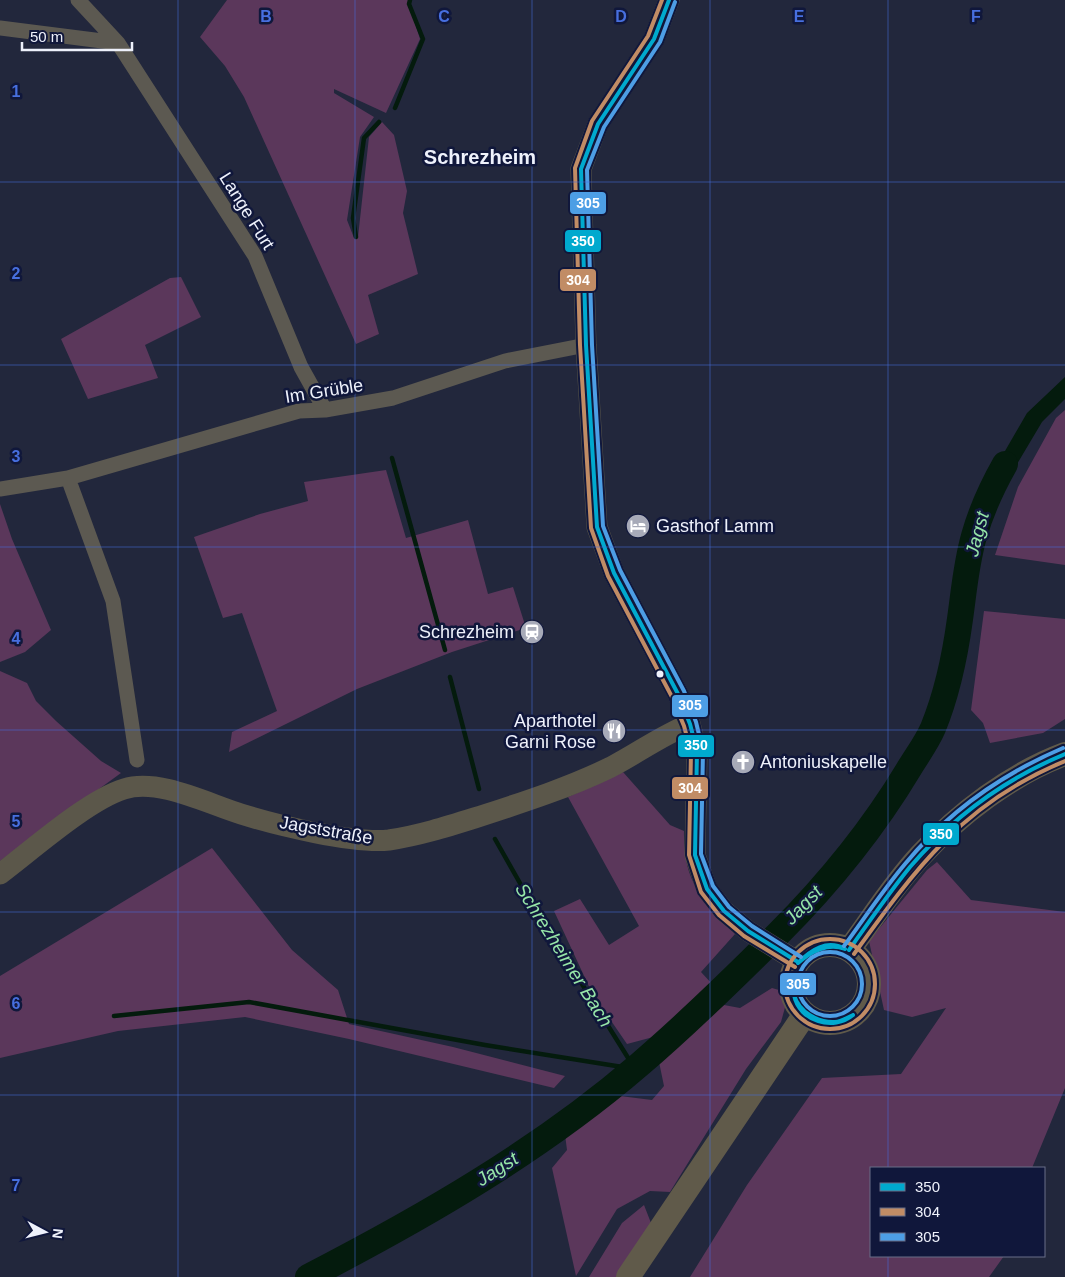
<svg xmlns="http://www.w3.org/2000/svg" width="1065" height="1277" font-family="Arial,sans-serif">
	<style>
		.green { fill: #5b375b }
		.water { fill: #041b0d }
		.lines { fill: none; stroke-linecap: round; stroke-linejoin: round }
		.stream { stroke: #041b0d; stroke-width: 4.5 }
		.river { stroke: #041b0d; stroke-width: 26 }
		.street { stroke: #5c5951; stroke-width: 15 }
		.secondary { stroke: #5b574a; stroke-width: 21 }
		.primary { stroke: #605a4a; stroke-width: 24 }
		.bus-1-casing { stroke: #10173b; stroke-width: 8 }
		.bus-2-casing { stroke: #10173b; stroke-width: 8 }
		.bus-3-casing { stroke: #10173b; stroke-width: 8 }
		.bus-1 { stroke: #00a9ce; stroke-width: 4 }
		.bus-2 { stroke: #c18c65; stroke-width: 4 }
		.bus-3 { stroke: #4d9ee5; stroke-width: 4 }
		.grid { fill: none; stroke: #476fdf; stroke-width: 1; stroke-opacity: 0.55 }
		.bus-dot { fill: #eef1fb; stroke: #10173b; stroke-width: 2 }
		.labels { text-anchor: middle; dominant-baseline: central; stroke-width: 5; stroke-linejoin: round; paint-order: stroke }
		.street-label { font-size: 18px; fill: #eef1fb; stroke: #10173b }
		.poi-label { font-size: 18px; fill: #eef1fb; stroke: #10173b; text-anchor: start }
		.water-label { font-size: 19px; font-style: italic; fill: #96e5a8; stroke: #10173b }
		.quarter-label { font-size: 20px; font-weight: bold; fill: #eef1fb; stroke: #10173b }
		.grid-label { font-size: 16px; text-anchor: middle; font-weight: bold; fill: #476fdf; stroke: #10173b; stroke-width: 5; stroke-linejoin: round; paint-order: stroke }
		.line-badge { stroke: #10173b; stroke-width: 2 }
		.badge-label { font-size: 14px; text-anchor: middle; font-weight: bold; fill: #fff }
	</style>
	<rect width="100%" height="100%" fill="#22273c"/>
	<path class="green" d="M 227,0 L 410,0 L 409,4 L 420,39 L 386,113 L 334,89 L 334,93 L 374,117 L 360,137 L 347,220 L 354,238 L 358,237 L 369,137 L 382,122 L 394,135 L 407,191 L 403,213 L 418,274 L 368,295 L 379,334 L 356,344 L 244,97 L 225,66 L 200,37 Z
		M 181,277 L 201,317 L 145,345 L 158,378 L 88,399 L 61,339 L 170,278 Z
		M 1065,410 L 1065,565 L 995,555 L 1018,487 L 1056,418 Z
		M 386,470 L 406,538 L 468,520 L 488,594 L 513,587 L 526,628 L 452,652 L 357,689 L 229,752 L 232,732 L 277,711 L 242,613 L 223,618 L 194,537 L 260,514 L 308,501 L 304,482 Z
		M 0,504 L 12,539 L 51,630 L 25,652 L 0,662 Z
		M 984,611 L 1065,619 L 1065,719 L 1043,733 L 990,743 L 983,723 L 971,710 Z
		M 0,671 L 27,683 L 36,701 L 56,721 L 101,761 L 121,773 L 0,861 Z
		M 623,772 L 670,825 L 684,831 C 683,881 701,899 735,934 L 701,972 L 713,985 L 657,1036 L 627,1044 L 592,993 L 554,911 L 580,899 L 609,945 L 639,926 L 568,797 Z
		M 212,848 L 292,950 L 338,990 L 349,1024 L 453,1047 L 565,1076 L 554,1088 L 349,1039 L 245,1017 L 118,1031 L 0,1058 L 0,976 Z
		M 937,862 L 971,900 L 1065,912 L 1065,1088 L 1032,1168 L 871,1168 L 871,1256 L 1004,1256 L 989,1277 L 690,1277 L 747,1185 L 822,1078 L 901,1074 L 946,1008 L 912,1017 L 884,1010 L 869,941 L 927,870 Z
		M 772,988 L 789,993 L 781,1022 L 746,1069 L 670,1192 L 650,1191 L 617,1209 L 576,1276 L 552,1168 L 567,1150 L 564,1127 L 620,1096 L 652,1100 L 664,1086 L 658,1057 L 724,1005 L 740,1008 Z
		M 644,1205 L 651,1223 L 616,1277 L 589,1277 L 622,1223 Z"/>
	<path class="water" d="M 1065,377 L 1065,399 L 1042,422 L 998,496 L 979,496 L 1027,413 Z"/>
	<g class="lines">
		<path class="stream" d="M 395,108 L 423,39 L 409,4 L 410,0
			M 356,237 L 353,218 L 364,138 L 379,122
			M 392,458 L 445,650
			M 450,677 L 479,789
			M 495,839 L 529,899 L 635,1069
			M 114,1016 L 249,1002 L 485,1045 L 635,1069"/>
		<path class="river" d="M 308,1277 C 424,1217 539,1151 639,1065 C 687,1024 733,979 778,934 C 829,883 873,829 910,767 C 918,754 927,742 933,728 C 947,694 955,656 960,619 C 964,591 966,564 974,536 C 981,511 992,487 1005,464"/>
		<path class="street" d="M 78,0 L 118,43 L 255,256 L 301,367 L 325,410
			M 0,28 L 118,43
			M 68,478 L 113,601 L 137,760
			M 0,489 L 68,478 L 299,411 L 325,410 L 393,398 L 505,361 L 586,345"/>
		<path class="secondary" d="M 669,0 L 654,39 L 598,124 L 581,169 L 586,345 L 597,527 L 614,573 L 678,694 L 690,724 L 697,751 L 695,855 L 707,889 L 724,911 L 748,931 L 798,962
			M 0,874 C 32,850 88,800 124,789 C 159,778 208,804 241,814 C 276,825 354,844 389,840 C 422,835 452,825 484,815 C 527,801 570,787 611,767 C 638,753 662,735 690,724"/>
		<path class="primary" d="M791 984a39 39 0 1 1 78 0a39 39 0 1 1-78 0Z
			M 849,950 C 872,919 894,884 920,856 C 959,814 1011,774 1065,754
			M 628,1277 L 805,1014"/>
		<g class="bus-1-casing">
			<path id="bus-1" d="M 669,0 L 654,39 L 598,124 L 581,169 L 586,345 L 597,527 L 614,573 L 678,694 L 690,724 L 697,751 L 695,855 L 707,889 L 724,911 L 748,931 L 798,962
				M 849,950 C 869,922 888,894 910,867 C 952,818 1005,779 1065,754
				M 798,963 C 811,950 827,939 845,949
				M 798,963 C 810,952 828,942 845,949
				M 794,995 C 799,1012 818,1023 835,1022 C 841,1022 848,1017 853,1015
				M 794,995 C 799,1022 834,1031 853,1015"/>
		</g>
		<g class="bus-2-casing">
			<path id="bus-2" d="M 662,0 L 648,36 L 592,121 L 575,168 L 580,345 L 591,528 L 608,576 L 672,697 L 684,726 L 691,752 L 689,855 L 701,892 L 719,915 L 744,936 L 795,967
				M785 984a45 45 0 1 1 90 0a45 45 0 1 1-90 0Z
				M 854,954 C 916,868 963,803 1065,761"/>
		</g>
		<g class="bus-3-casing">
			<path id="bus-3" d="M 675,2 L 660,42 L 604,127 L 587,170 L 592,345 L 603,526 L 620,570 L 684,691 L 696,722 L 703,751 L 701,854 L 713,886 L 729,907 L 752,926 L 801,957
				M 844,946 C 864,919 883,890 905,864 C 947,813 1002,774 1063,748
				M798 984a32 32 0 1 1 64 0a32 32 0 1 1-64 0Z"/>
		</g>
		<use href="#bus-1" class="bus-1"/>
		<use href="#bus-2" class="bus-2"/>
		<use href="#bus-3" class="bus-3"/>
	</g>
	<path class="grid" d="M 178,0 L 178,1277M 355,0 L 355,1277M 532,0 L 532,1277M 710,0 L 710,1277M 888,0 L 888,1168M 0,182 L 1065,182M 0,365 L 1065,365M 0,547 L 1065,547M 0,730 L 1065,730M 0,912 L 1065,912M 0,1095 L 1065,1095M 888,1256 L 888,1277"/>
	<defs>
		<g id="hotel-disc" transform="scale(1.25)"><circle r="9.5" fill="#a7aab8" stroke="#10173b"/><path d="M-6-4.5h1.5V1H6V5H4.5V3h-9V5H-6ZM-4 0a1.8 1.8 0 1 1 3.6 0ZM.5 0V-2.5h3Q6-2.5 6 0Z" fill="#fff"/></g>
		<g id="station-disc" transform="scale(1.25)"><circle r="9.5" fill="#a7aab8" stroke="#10173b"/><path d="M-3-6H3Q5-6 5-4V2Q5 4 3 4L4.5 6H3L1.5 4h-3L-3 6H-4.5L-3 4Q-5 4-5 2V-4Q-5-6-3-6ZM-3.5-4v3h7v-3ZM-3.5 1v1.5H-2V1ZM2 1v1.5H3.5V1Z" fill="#fff"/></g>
		<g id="restaurant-disc" transform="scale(1.25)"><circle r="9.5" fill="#a7aab8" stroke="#10173b"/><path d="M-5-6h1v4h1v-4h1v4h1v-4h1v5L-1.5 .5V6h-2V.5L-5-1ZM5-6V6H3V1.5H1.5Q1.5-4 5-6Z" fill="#fff"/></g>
		<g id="church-disc" transform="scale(1.25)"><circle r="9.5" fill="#a7aab8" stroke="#10173b"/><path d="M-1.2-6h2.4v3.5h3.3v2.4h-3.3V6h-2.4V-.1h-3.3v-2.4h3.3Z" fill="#fff"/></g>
	</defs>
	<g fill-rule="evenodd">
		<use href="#hotel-disc" x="638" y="526"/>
		<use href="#station-disc" x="532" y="632"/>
		<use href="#restaurant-disc" x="614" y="731"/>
		<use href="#church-disc" x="743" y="762"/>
	</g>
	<circle class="bus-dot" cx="660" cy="674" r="4.5"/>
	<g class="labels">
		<g class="street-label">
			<text transform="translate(247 211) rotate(58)">Lange Furt</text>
			<text transform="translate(324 391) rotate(-9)">Im Grüble</text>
			<text transform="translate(326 830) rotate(10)">Jagststraße</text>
		</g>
		<g class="poi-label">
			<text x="656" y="526">Gasthof Lamm</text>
			<text x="514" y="632" text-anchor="end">Schrezheim</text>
			<text x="596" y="721" text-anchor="end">Aparthotel<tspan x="596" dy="21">Garni Rose</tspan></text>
			<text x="760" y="762">Antoniuskapelle</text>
		</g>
		<g class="water-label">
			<text transform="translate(977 534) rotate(-75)">Jagst</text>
			<text transform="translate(803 905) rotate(-46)">Jagst</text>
			<text transform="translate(564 955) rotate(58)">Schrezheimer Bach</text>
			<text transform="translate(497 1169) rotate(-33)">Jagst</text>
		</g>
		<g class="quarter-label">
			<text x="480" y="157">Schrezheim</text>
		</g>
	</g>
	<g class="grid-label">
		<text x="266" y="22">B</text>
		<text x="444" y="22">C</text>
		<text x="621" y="22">D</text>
		<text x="799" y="22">E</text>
		<text x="976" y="22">F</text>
		<text x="16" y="97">1</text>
		<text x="16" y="279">2</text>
		<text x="16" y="462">3</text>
		<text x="16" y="644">4</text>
		<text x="16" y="827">5</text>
		<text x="16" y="1009">6</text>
		<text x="16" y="1191">7</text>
	</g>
	<g class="line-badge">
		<rect x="569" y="191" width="38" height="24" rx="5" fill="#4d9ee5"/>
		<rect x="564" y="229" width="38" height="24" rx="5" fill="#00a9ce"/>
		<rect x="559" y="268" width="38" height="24" rx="5" fill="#c18c65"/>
		<rect x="671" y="694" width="38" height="24" rx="5" fill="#4d9ee5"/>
		<rect x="677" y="734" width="38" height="24" rx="5" fill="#00a9ce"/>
		<rect x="671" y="776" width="38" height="24" rx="5" fill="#c18c65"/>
		<rect x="922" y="822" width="38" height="24" rx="5" fill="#00a9ce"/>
		<rect x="779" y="972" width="38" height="24" rx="5" fill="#4d9ee5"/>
	</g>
	<g class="badge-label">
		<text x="588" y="208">305</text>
		<text x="583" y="246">350</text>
		<text x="578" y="285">304</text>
		<text x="690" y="710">305</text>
		<text x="696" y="750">350</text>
		<text x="690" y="793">304</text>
		<text x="941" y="839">350</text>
		<text x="798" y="989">305</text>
	</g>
	<rect x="870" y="1167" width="175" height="90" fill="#10173b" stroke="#696e88"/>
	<rect x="880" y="1183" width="25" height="8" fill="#00a9ce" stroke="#696e88"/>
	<text x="915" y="1192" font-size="15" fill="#eef1fb">350</text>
	<rect x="880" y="1208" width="25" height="8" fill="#c18c65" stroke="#696e88"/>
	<text x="915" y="1217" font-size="15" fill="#eef1fb">304</text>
	<rect x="880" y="1233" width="25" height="8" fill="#4d9ee5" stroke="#696e88"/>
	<text x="915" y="1242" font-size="15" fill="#eef1fb">305</text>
	<g transform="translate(45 1232) rotate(97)" stroke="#10173b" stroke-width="4" paint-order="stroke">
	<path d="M0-4L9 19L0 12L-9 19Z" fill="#eef1fb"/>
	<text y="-8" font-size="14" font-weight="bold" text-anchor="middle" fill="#eef1fb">N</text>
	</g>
	<path d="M22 42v8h110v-8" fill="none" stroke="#eef1fb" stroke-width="2.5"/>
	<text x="30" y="42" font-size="15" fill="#eef1fb" stroke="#10173b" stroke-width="4" paint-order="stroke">50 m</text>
</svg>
